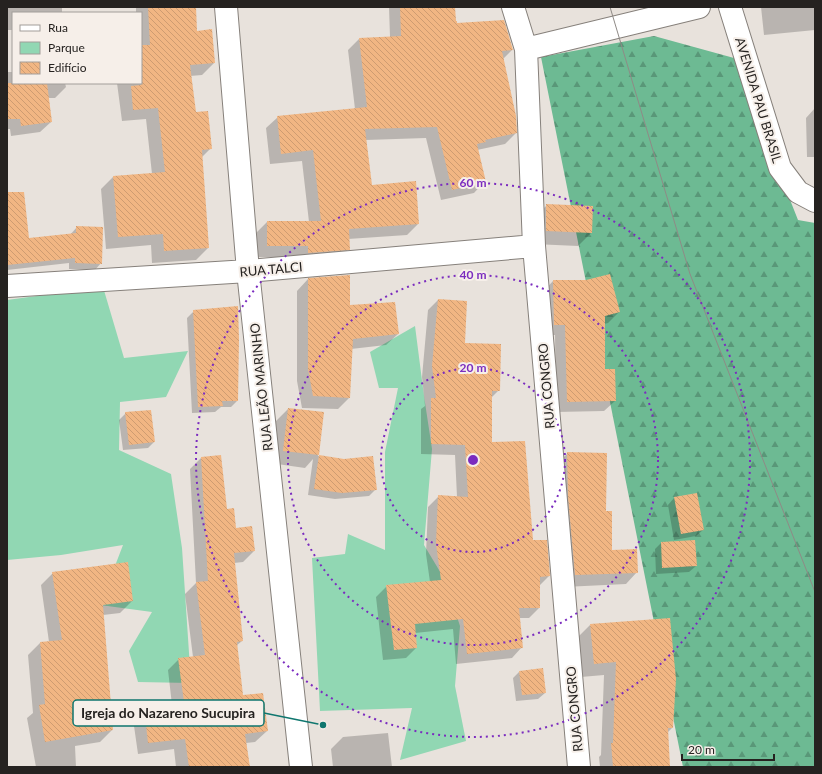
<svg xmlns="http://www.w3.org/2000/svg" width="822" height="774" font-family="Lato,sans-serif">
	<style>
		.green { fill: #91d7b3 }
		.forest { fill: url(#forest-firs) }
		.shadow { fill: #0003 }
		.building { fill: url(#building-back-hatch) }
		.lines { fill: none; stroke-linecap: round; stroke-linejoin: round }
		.minor-casing { stroke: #86807b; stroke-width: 24 }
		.minor { stroke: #fff; stroke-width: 22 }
		.tram { stroke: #8f8a86; stroke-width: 1 }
		.ring { fill: none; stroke: #7b2cbf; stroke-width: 2; stroke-dasharray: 2 4 }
		.labels { text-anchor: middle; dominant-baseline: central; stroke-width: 4; stroke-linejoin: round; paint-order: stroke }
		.street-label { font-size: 13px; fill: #252220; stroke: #f6efe9 }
		.centre { fill: #7b2cbf; stroke: #f6efe9; stroke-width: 2 }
		.ring-label { font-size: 12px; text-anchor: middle; font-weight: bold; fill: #7b2cbf; stroke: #f6efe9; stroke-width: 4; stroke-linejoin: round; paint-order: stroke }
		.leader { fill: none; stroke: #0f766e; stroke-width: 1.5 }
		.callout-dot { fill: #0f766e; stroke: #f6efe9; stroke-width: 1.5 }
		.callout { fill: #f6efe9; stroke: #0f766e; stroke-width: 1.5 }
		.callout-label { font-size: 14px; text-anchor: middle; font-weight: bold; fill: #252220 }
	</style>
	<defs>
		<pattern id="forest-firs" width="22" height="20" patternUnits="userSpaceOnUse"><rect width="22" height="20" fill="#6dba93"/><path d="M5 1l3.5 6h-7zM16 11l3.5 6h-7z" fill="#599778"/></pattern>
		<pattern id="building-back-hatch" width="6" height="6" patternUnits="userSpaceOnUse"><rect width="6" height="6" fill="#f1b683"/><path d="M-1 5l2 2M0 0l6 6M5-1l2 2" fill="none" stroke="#ce9c71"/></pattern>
	</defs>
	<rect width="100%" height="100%" fill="#e8e2dc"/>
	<path class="green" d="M 103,287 L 124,358 L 188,351 L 166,397 L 120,402 L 119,450 L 171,474 L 182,548 L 191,683 L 138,682 L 129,651 L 152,612 L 100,605 L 123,545 L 61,555 L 7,560 L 7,300 Z
		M 415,326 L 424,396 L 432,449 L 424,545 L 445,580 L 460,626 L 455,686 L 466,741 L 400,760 L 412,708 L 320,711 L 312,558 L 345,554 L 348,534 L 385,550 L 385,452 L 398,388 L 379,388 L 370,352 Z"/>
	<path class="forest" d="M 654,36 L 734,58 L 798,220 L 815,223 L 815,767 L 683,767 L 541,57 Z"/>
	<path class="shadow" d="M 7,7 L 62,7 L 62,13 L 13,13 L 13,54 L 12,30 L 7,30 Z
		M 136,7 L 195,7 L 196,32 L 214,63 L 202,75 L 190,76 L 195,113 L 211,148 L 201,158 L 208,248 L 196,260 L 152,263 L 151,245 L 106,249 L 101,189 L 113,177 L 152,174 L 146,119 L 122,121 L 117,83 L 141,83 L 141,13 L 136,13 Z
		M 389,7 L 454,7 L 456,24 L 512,50 L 503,59 L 516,133 L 505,144 L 477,150 L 485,181 L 474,193 L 441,200 L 426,138 L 366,140 L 371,186 L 418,224 L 407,235 L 348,239 L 349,249 L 337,260 L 297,257 L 256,257 L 256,233 L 267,222 L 309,222 L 302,161 L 270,164 L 266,128 L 278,117 L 355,109 L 348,50 L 359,39 L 390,37 Z
		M 761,7 L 815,7 L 815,30 L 764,35 Z
		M 7,72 L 13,72 L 13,83 L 65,83 L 66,87 L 55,98 L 48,98 L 51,122 L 40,132 L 11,136 L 10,129 L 7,129 Z
		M 815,108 L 815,157 L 807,157 L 806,118 Z
		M 547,205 L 591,233 L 578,246 L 533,244 L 534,218 Z
		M 77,227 L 101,263 L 95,270 L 69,269 L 69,263 L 7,270 L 7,231 L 28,239 L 70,235 Z
		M 308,279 L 349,306 L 398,334 L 386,345 L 351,349 L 349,398 L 338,409 L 302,408 L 297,381 L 297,291 Z
		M 553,281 L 586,281 L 619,312 L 608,323 L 604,324 L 604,370 L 615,401 L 604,411 L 556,412 L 555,335 L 544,335 L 543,292 Z
		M 438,300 L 464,344 L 499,390 L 491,398 L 491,443 L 532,542 L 549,576 L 539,586 L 539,608 L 529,618 L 519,618 L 522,647 L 512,658 L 456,664 L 453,629 L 415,633 L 416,648 L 406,658 L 383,660 L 376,597 L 387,586 L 430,582 L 426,554 L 428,507 L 439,496 L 457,497 L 455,455 L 421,454 L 421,409 L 425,406 L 422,377 L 428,310 Z
		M 194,311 L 237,401 L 231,407 L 221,407 L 215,412 L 192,413 L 187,318 Z
		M 288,409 L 322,413 L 318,456 L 344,460 L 376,489 L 369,496 L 335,499 L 308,495 L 313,459 L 305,468 L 270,463 L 275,422 Z
		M 126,413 L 154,442 L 148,448 L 123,450 L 119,420 Z
		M 568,453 L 605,512 L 612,551 L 637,572 L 626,584 L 564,587 L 556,465 Z
		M 201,458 L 235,529 L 254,551 L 243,562 L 234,563 L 242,641 L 236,646 L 242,696 L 267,731 L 255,742 L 246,743 L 249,767 L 176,767 L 174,749 L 138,754 L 133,719 L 144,708 L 172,705 L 168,670 L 179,659 L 193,657 L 185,594 L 196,583 L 190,469 Z
		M 696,494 L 703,530 L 696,536 L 674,540 L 668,505 L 674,498 Z
		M 661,543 L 696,566 L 689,572 L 656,574 L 655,549 Z
		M 53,573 L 132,601 L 120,613 L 103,615 L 112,730 L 100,742 L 75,746 L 76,767 L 36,767 L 27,718 L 33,713 L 28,655 L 40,643 L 49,642 L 41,585 Z
		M 590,625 L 672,728 L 667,733 L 669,767 L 600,767 L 599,757 L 601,755 L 604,675 L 581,677 L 577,638 Z
		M 519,672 L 545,693 L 538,699 L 516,701 L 513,678 Z
		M 388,733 L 392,767 L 333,767 L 331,749 L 343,737 Z"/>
	<path class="building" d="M 148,7 L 196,7 L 197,31 L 212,29 L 215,63 L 190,65 L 196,112 L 208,111 L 212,149 L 202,150 L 209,248 L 164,251 L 163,234 L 118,237 L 113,176 L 165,172 L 158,108 L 133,110 L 131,86 L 141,85 L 141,45 L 150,45 Z
		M 400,7 L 455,7 L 456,21 L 457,21 L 457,23 L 504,20 L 513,50 L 502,51 L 516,116 L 517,133 L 485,140 L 486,142 L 477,144 L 486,182 L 452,190 L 437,127 L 365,129 L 372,185 L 416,181 L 419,224 L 349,229 L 350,250 L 308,253 L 308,246 L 267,246 L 267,221 L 321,221 L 313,150 L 281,154 L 277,116 L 367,107 L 359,38 L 401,36 Z
		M 7,83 L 47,83 L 52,122 L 21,126 L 20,119 L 7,119 Z
		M 7,192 L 24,192 L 29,238 L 76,233 L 76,226 L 103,227 L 102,264 L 75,263 L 75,258 L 7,265 Z
		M 546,204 L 593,206 L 592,233 L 546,231 Z
		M 610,274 L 620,312 L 605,316 L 605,369 L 615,369 L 616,401 L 567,402 L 565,325 L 554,325 L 553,280 L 586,280 Z
		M 350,275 L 350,305 L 395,302 L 399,334 L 353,339 L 350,398 L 313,396 L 308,369 L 308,278 Z
		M 438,299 L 467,301 L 465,343 L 501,344 L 500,391 L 492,391 L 492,442 L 525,441 L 533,540 L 547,540 L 550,576 L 540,577 L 540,608 L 519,608 L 523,648 L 467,654 L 463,619 L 415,624 L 417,648 L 394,650 L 386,585 L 441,580 L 436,544 L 438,495 L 468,497 L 465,445 L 431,444 L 431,398 L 436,398 L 432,366 Z
		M 238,306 L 239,339 L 238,401 L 222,401 L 223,406 L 198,407 L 193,310 Z
		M 288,408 L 324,412 L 319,455 L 283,451 Z
		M 151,410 L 155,442 L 129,445 L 125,412 Z
		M 567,452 L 607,453 L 606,511 L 612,511 L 612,550 L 637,549 L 638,573 L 575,575 L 568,497 Z
		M 221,455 L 227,509 L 234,508 L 236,528 L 252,526 L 255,551 L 234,553 L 243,641 L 237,642 L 243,695 L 263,693 L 268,731 L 245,734 L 250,767 L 189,767 L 185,739 L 148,743 L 144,707 L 184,702 L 178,658 L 205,655 L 196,582 L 208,581 L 201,457 Z
		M 319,455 L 344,459 L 373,456 L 377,490 L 342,493 L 314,489 Z
		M 697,493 L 704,530 L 681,534 L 674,497 Z
		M 695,540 L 697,566 L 662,568 L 661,542 Z
		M 128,562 L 133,601 L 103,605 L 113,730 L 45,742 L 39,705 L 45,704 L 40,642 L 62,640 L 52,572 Z
		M 670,618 L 676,679 L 673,728 L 668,728 L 670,767 L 613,767 L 611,743 L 613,743 L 616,662 L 594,664 L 590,624 Z
		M 543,668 L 546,693 L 522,695 L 519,671 Z"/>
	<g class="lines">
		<g class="minor-casing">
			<path id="minor" d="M 226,7 L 248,271 L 301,767
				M 513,7 L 526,49 L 534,246 L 579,767
				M 730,7 L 780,168 L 798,192 L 815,201
				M 526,49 L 699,7
				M 7,286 L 248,271 L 534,246"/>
		</g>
		<use href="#minor" class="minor"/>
		<path class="tram" d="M 610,7 L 690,274 L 815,592"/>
	</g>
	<g class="ring">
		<circle cx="473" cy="460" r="92"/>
		<circle cx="473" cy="460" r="185"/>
		<circle cx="473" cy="460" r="277"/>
	</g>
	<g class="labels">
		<g class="street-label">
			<text transform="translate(759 100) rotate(73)">AVENIDA PAU BRASIL</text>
			<text transform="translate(271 269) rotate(-5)">RUA TALCI</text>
			<text transform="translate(546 386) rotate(-95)">RUA CONGRO</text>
			<text transform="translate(261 387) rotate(-96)">RUA LEÃO MARINHO</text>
			<text transform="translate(574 709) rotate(-95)">RUA CONGRO</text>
		</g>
	</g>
	<circle cx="473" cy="460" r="6" class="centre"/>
	<g class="ring-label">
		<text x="473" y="187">60 m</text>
		<text x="473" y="279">40 m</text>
		<text x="473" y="372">20 m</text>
	</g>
	<path class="leader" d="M323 725L264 713"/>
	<circle class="callout-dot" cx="323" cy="725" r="4"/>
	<rect class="callout" x="73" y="700" width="191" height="26" rx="4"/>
	<g class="callout-label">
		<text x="168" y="718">Igreja do Nazareno Sucupira</text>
	</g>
	<rect width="822" height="774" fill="none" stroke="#252220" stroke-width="16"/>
	<rect x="12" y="12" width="130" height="72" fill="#f6efe9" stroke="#a29d99"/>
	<rect x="20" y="25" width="20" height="6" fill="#ffffff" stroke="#a29d99"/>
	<text x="48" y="32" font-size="12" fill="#252220">Rua</text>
	<rect x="20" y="42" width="20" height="12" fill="#91d7b3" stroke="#a29d99"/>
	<text x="48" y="52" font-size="12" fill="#252220">Parque</text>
	<rect x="20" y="62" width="20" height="12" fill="url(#building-back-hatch)" stroke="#a29d99"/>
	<text x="48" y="72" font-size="12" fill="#252220">Edifício</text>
	<path d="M682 754v6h92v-6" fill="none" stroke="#252220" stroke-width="2"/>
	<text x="688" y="754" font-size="12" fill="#252220" stroke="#f6efe9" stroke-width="3" paint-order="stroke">20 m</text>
</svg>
